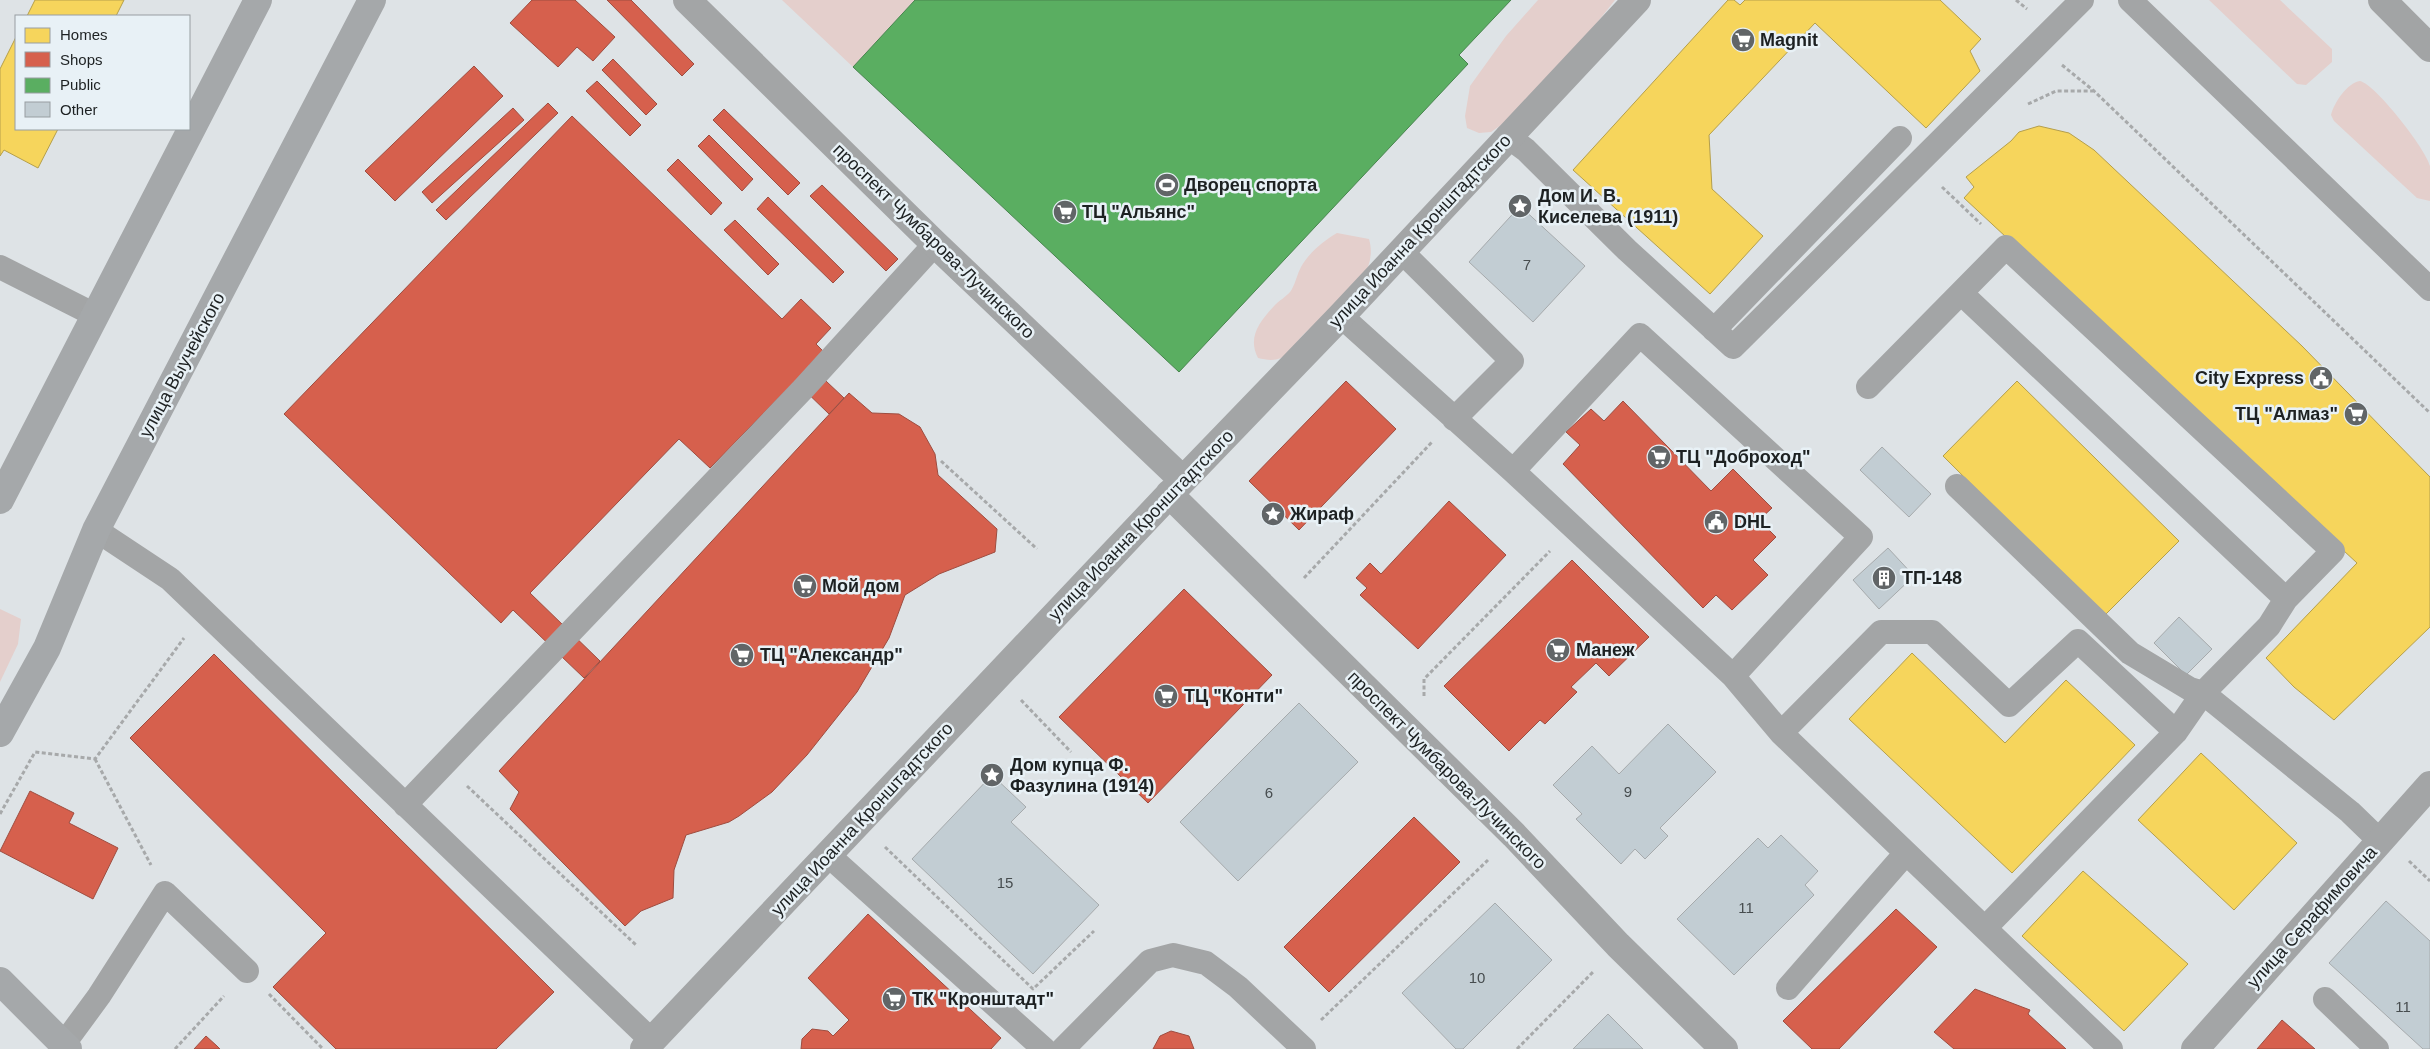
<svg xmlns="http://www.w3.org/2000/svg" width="2430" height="1049" font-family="Helvetica,sans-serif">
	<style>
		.green { fill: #e4cfcc }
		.homes { fill: #f6d55c; stroke: #b59f4b }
		.shops { fill: #d6604d; stroke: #9e4d40 }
		.public { fill: #5aae61; stroke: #48844e }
		.building { fill: #c2cdd3; stroke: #a6aaac }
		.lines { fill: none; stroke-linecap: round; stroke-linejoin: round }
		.path { stroke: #a7a9aa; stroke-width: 3; stroke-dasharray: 4 2.5; stroke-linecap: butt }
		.lane { stroke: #a3a5a6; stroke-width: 24 }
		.street { stroke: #a3a5a6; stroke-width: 28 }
		.secondary { stroke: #a2a4a5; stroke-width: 28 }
		.primary { stroke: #a5a8aa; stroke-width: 28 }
		.labels { text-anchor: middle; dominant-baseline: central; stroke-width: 5; stroke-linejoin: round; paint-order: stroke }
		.number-label { font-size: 15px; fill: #474d4f }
		.poi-label { font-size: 18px; font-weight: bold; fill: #1d2122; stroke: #e8f1f6; text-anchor: start }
		.street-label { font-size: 18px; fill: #1d2122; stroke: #e8f1f6 }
	</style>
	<rect width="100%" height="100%" fill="#dee3e6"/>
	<path class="green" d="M 782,0 L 915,0 L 853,67 Z
		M 1538,0 L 1615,0 L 1581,43 L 1520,112 L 1491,132 L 1479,133 L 1467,128 L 1465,116 L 1470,86 L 1506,36 Z
		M 2209,0 L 2280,0 L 2332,49 L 2332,62 L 2306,85 L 2297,84 Z
		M 2360,81 C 2376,85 2426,149 2430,166 C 2430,177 2430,191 2430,201 L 2417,198 L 2334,121 L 2331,115 C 2334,103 2347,83 2360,81 Z
		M 1337,233 L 1369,239 C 1381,280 1331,309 1305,333 C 1297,340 1291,353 1281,358 C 1274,361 1266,360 1258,358 C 1247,337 1260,321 1275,305 C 1281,299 1289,295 1292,289 C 1296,282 1297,274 1301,267 C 1309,253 1323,241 1337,233 Z
		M 0,609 L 21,619 L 18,644 L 0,682 Z"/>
	<path class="homes" d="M 35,0 L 124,0 L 116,16 L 27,16 Z
		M 1728,0 L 1734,0 L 1740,5 L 1745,0 L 1940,0 L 1981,39 L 1970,51 L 1980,71 L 1926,128 L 1815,23 L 1709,135 L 1712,189 L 1763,236 L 1710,294 L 1573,170 Z
		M 16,37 L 16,129 L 58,129 L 38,168 L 4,150 L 0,156 L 0,69 Z
		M 2039,126 L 2069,133 L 2094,150 L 2302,346 L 2430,477 L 2430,627 L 2334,720 L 2294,687 L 2266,658 L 2357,563 L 1964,198 L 1974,187 L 1966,177 L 2011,141 L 2019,132 Z
		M 2017,381 L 2179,541 L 2104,616 L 1943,456 Z
		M 1912,653 L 2005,743 L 2066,680 L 2135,745 L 2012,873 L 1849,719 Z
		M 2201,753 L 2297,843 L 2234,910 L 2138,820 Z
		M 2083,871 L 2188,964 L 2124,1031 L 2022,936 Z"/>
	<path class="shops" d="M 532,0 L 575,0 L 615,37 L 593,61 L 577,47 L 558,67 L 510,23 Z
		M 607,0 L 631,0 L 694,64 L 682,76 Z
		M 613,59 L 657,104 L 646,115 L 602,70 Z
		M 474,66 L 503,96 L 395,201 L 365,171 Z
		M 597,81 L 641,125 L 630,136 L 586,91 Z
		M 548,103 L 558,113 L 446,220 L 436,210 Z
		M 513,108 L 524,120 L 432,203 L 422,192 Z
		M 724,109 L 800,183 L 788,195 L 713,120 Z
		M 572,116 L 782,319 L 801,299 L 831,328 L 816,344 L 823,351 L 809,365 L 844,398 L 829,414 L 795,381 L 710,468 L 679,439 L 530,593 L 600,661 L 584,678 L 513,610 L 501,623 L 284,414 Z
		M 709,135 L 753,179 L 742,191 L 698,146 Z
		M 678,159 L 722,203 L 711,215 L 667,170 Z
		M 822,185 L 898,259 L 886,271 L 810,196 Z
		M 768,197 L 844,272 L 833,283 L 757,209 Z
		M 735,220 L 779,264 L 768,275 L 724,230 Z
		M 1346,381 L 1396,429 L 1299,530 L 1249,481 Z
		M 849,393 L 872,413 L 899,414 L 920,427 L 935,454 L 938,475 L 997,529 L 995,552 L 939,574 L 905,595 L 889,638 L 857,692 L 807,755 L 772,792 L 739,816 L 729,822 L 686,835 L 674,870 L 673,898 L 641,911 L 625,926 L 510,809 L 519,792 L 499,771 Z
		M 1623,401 L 1711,491 L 1733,469 L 1772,508 L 1759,520 L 1776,537 L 1753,560 L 1768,575 L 1732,610 L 1716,595 L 1703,608 L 1563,464 L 1580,445 L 1566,432 L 1591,409 L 1604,421 Z
		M 1449,501 L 1506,555 L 1418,649 L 1360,595 L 1367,588 L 1356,578 L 1370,563 L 1381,574 Z
		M 1572,560 L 1649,637 L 1609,676 L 1596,663 L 1571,687 L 1577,692 L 1545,724 L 1540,720 L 1509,751 L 1444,686 Z
		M 1184,589 L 1272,675 L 1148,803 L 1059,717 Z
		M 214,654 L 554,992 L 496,1049 L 336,1049 L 273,987 L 326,933 L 130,738 Z
		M 30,791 L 74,813 L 69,823 L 118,848 L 93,899 L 0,851 Z
		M 1414,817 L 1460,862 L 1329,992 L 1284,947 Z
		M 1896,909 L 1937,947 L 1839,1049 L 1812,1049 L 1783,1021 Z
		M 868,914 L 1001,1038 L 991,1049 L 801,1049 L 802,1039 L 812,1029 L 828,1031 L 833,1036 L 849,1020 L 808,978 Z
		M 1975,989 L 2030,1010 L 2028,1014 L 2066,1049 L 1954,1049 L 1934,1032 Z
		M 2282,1020 L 2315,1049 L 2257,1049 Z
		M 1171,1031 L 1189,1036 L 1194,1049 L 1153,1049 L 1160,1036 Z
		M 206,1036 L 217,1046 L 220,1049 L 194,1049 Z"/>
	<path class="public" d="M 915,0 L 1511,0 L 1459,55 L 1468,64 L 1179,372 L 853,67 Z"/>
	<path class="building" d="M 1520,206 L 1585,266 L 1533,322 L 1469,262 Z
		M 1882,447 L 1931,494 L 1909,517 L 1860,470 Z
		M 1888,548 L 1914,576 L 1879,609 L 1853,580 Z
		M 2179,617 L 2212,649 L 2186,675 L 2154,643 Z
		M 1299,703 L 1358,762 L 1238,881 L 1180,822 Z
		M 1668,724 L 1716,772 L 1660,828 L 1668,836 L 1645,859 L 1635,849 L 1621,864 L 1576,819 L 1582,814 L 1553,785 L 1592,746 L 1619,774 Z
		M 992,775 L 1026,807 L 1011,822 L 1099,905 L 1033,974 L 912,859 Z
		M 1781,835 L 1818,871 L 1805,885 L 1814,895 L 1734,975 L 1677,919 L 1758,838 L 1768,848 Z
		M 2386,901 L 2430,941 L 2430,1049 L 2423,1049 L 2329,963 Z
		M 1495,903 L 1552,960 L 1463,1049 L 1456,1049 L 1402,993 Z
		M 1608,1014 L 1643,1049 L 1573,1049 Z"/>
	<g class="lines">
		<path class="path" d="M 2016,0 L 2027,9
			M 2062,65 L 2094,91 L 2430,413
			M 2028,104 L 2056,91 L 2093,91
			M 1942,187 L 1981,224
			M 941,461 L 1037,549
			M 1304,578 L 1432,442
			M 1424,696 L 1424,679 L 1550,551
			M 1021,700 L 1071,752
			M 95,759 L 151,865
			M 467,786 L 636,945
			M 0,814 L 35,752 L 95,759 L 184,638
			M 885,847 L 1033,989 L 1094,931
			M 2409,861 L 2430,881
			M 269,994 L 323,1049
			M 1321,1020 L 1488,860
			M 175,1049 L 224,996
			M 1517,1049 L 1594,971"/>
		<path class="lane" d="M 2130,0 L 2430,289
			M 1507,136 L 1526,150 L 1627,250 L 1733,347 L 2082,0
			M 1402,252 L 1512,361 L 1454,419
			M 0,267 L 95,315
			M 1961,293 L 2286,599
			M 1341,316 L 1513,471 L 1733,676 L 1861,537 L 1640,335 L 1513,471
			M 1714,330 L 1900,138
			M 1868,387 L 2006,247 L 2333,551 L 2286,599 L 2269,626 L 2203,693 L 2350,812 L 2380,841
			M 96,530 L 170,579 L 652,1041
			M 1733,676 L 1781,733 L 2111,1049
			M 1781,733 L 1881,632 L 1932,632 L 2009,705 L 2078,641 L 2176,732 L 2203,693 L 2190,689 L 2130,653 L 1957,486
			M 405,805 L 803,389 L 935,244
			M 828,855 L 1044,1049
			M 1985,928 L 2176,732
			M 1788,988 L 1906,853
			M 2325,999 L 2377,1049
			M 63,1045 L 99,996 L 165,893 L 247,971
			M 1063,1049 L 1150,961 L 1173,955 L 1206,963 L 1238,987 L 1304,1049"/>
		<path class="street" d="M 687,0 L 935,244 L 1183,480
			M 1169,494 L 1514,835 L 1618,945 L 1724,1049
			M 644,1049 L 1183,480 L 1341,316 L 1637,0
			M 2195,1049 L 2430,785"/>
		<path class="secondary" d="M 2382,0 L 2430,48"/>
		<path class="primary" d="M 0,500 L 258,0
			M 0,733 L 47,648 L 96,530 L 372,0
			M 0,981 L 68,1049"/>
	</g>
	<defs>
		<g id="supermarket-disc" transform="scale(1.25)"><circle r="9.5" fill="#616567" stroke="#e8f1f6"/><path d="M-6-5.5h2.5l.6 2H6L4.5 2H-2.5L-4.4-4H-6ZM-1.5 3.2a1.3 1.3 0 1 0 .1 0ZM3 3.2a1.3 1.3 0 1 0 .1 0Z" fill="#fff"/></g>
		<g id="stadium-disc" transform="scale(1.25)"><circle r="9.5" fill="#616567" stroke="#e8f1f6"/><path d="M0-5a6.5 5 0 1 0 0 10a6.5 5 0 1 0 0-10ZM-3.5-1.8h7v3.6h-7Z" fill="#fff"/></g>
		<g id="sight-disc" transform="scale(1.25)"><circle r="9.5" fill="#616567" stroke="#e8f1f6"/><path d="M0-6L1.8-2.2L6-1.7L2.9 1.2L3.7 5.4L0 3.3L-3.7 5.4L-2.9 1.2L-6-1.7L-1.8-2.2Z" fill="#fff"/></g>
		<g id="civic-disc" transform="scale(1.25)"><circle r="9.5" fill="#616567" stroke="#e8f1f6"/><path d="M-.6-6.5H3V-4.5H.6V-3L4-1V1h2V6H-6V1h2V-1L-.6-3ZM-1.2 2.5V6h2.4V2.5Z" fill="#fff"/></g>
		<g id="building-disc" transform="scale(1.25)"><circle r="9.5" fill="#616567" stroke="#e8f1f6"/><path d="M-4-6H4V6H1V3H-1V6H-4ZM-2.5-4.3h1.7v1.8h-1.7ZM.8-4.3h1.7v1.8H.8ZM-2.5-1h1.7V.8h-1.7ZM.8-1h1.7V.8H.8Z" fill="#fff"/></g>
	</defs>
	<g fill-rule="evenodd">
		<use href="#supermarket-disc" x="1743" y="40"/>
		<use href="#stadium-disc" x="1167" y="185"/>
		<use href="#sight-disc" x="1520" y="206"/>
		<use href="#supermarket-disc" x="1065" y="212"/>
		<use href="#civic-disc" x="2321" y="378"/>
		<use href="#supermarket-disc" x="2356" y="414"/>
		<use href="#supermarket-disc" x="1659" y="457"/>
		<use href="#sight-disc" x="1273" y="514"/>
		<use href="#civic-disc" x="1716" y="522"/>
		<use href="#building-disc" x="1884" y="578"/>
		<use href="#supermarket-disc" x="805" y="586"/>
		<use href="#supermarket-disc" x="1558" y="650"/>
		<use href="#supermarket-disc" x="742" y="655"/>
		<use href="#supermarket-disc" x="1166" y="696"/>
		<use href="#sight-disc" x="992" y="775"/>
		<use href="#supermarket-disc" x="894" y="999"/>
	</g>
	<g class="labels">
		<g class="number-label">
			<text x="1527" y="264">7</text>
			<text x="1628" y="791">9</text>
			<text x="1269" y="792">6</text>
			<text x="1005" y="882">15</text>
			<text x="1746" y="907">11</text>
			<text x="1477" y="977">10</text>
			<text x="2403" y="1006">11</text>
		</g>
		<g class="poi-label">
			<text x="1760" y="40">Magnit</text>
			<text x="1184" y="185">Дворец спорта</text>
			<text x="1538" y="196">Дом И. В.<tspan x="1538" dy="21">Киселева (1911)</tspan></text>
			<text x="1082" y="212">ТЦ "Альянс"</text>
			<text x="2304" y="378" text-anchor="end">City Express</text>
			<text x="2338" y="414" text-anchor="end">ТЦ "Алмаз"</text>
			<text x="1676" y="457">ТЦ "Доброход"</text>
			<text x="1290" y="514">Жираф</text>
			<text x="1734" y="522">DHL</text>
			<text x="1902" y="578">ТП-148</text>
			<text x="822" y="586">Мой дом</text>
			<text x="1576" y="650">Манеж</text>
			<text x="760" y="655">ТЦ "Александр"</text>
			<text x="1184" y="696">ТЦ "Конти"</text>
			<text x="1010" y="765">Дом купца Ф.<tspan x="1010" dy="21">Фазулина (1914)</tspan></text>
			<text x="912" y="999">ТК "Кронштадт"</text>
		</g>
		<g class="street-label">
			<text transform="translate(1420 231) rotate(-47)">улица Иоанна Кронштадтского</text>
			<text transform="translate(934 241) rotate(44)">проспект Чумбарова-Лучинского</text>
			<text transform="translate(182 365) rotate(-62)">улица Выучейского</text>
			<text transform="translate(1141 525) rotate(-46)">улица Иоанна Кронштадтского</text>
			<text transform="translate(1447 770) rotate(45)">проспект Чумбарова-Лучинского</text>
			<text transform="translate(862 819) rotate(-47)">улица Иоанна Кронштадтского</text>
			<text transform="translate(2312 917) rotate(-48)">улица Серафимовича</text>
		</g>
	</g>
	<rect x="15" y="15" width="175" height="115" fill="#e8f1f6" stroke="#979ea1"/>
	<rect x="25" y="28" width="25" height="15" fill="#f6d55c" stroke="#979ea1"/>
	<text x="60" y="40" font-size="15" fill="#1d2122">Homes</text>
	<rect x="25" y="52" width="25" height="15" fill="#d6604d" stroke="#979ea1"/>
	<text x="60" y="65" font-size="15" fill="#1d2122">Shops</text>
	<rect x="25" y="78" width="25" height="15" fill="#5aae61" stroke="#979ea1"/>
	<text x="60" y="90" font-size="15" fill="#1d2122">Public</text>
	<rect x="25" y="102" width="25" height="15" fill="#c2cdd3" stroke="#979ea1"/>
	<text x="60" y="115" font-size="15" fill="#1d2122">Other</text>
</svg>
